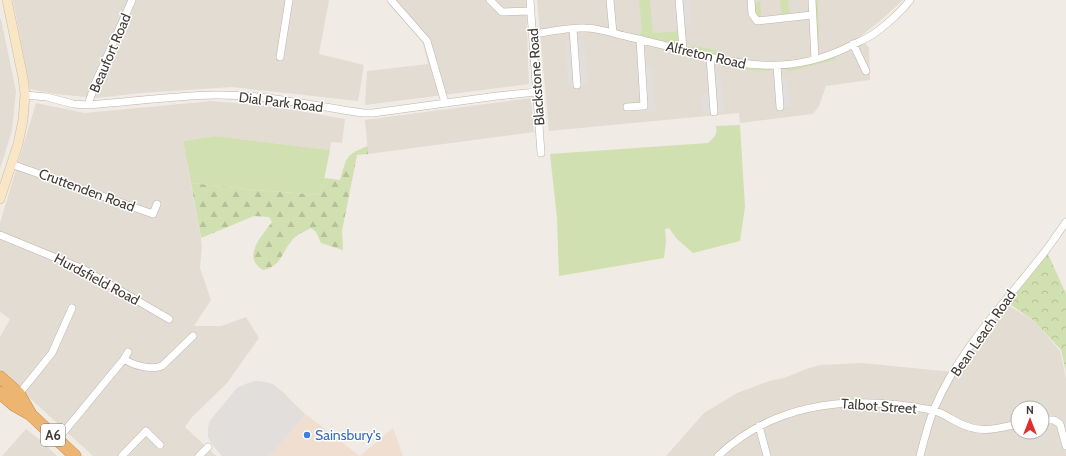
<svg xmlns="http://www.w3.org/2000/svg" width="1066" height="456" font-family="Cabin,sans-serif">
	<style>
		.residential { fill: #e3dcd3; fill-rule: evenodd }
		.commercial { fill: #f0dfd1 }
		.green { fill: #d1e0b1 }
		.forest { fill: url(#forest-firs) }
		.park { fill: url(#park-crowns) }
		.parking { fill: #e1dedc }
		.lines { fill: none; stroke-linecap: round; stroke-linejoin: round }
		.street-casing { stroke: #bdb4ab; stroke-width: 8 }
		.secondary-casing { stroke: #ceba9b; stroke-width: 10 }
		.highway-casing { stroke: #ca8844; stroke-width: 13 }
		.street { stroke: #fff; stroke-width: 7 }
		.secondary { stroke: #f8e6c6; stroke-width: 9 }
		.highway { stroke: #edb572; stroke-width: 12 }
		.shop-dot { fill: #3f7fe0; stroke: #fff; stroke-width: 1.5 }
		.labels { text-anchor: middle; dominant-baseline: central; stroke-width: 3; stroke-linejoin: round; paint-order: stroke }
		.shield { fill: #fff; stroke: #7a7672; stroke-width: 1 }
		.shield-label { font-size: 13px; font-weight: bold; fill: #413b35 }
		.street-label { font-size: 14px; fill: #413b35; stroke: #fff }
		.shop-label { font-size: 14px; fill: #366cbe; stroke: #fff; text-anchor: start }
	</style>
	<defs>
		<pattern id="forest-firs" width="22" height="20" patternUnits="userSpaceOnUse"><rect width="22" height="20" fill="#d1e0b1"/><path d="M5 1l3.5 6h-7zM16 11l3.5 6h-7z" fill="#b5c199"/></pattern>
		<pattern id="park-crowns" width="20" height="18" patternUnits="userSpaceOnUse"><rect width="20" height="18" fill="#d1e0b1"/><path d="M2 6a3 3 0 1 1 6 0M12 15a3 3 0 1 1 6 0" fill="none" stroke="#b5c199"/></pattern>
	</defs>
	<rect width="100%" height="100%" fill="#f0ebe4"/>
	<path class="residential" d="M 13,0 L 329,0 L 319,54 L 364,65 L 358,101 L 232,87 L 141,93 L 96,98 L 56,94 L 30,89 Z
		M 388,0 L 526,0 L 529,84 L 365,105 L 367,71 L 428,64 L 422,39 Z
		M 537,0 L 903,0 L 881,20 L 861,36 L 869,48 L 870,80 L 826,86 L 819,106 L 813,114 L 740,123 L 739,113 L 549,131 Z
		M 0,19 L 1,19 L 16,91 L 12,131 L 0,169 Z
		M 531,98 L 534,132 L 368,154 L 365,120 Z
		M 212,101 L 277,107 L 345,119 L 342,143 L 331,142 L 330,150 L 215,136 L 183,141 L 202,245 L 200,268 L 211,300 L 194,326 L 221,326 L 246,317 L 259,338 L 227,383 L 192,417 L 185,427 L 216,456 L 93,456 L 21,390 L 0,369 L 0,337 L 10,319 L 0,312 L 0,223 L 36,103 L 85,113 Z
		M 1003,302 L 1034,321 L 1060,351 L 1066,378 L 1066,456 L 666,456 L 704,413 L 737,393 L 769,381 L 784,378 L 806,369 L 820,365 L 862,363 L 953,372 ZM 1018,408 L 1042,408 L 1042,432 L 1018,432 Z
		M 26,429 L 43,442 L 57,456 L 2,456 Z"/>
	<path class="commercial" d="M 255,381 L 266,382 L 274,385 L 303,412 L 360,456 L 393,428 L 403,456 L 222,456 L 212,444 L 208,437 L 208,428 L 210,421 L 237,388 L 246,384 Z"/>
	<path class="green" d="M 639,0 L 650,0 L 653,33 L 681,31 L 683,49 L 693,46 L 717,50 L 718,59 L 740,64 L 815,59 L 812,0 L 818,0 L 819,38 L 815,59 L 839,51 L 834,60 L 807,67 L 789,71 L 777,66 L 769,71 L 737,69 L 722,66 L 718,59 L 637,39 L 642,30 Z
		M 780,0 L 788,0 L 790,17 L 782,17 Z
		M 760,1 L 761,14 L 757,21 L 751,5 Z
		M 740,125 L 745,207 L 740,241 L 693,253 L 677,239 L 669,228 L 665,229 L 666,241 L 664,258 L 559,276 L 557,218 L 550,154 L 708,143 C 714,138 718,134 716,126 Z
		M 215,136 L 330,150 L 321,195 L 255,190 L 191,183 L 183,141 Z"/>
	<path class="forest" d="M 368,146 L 368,154 L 357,155 L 342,231 L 343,250 L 321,243 L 316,232 L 311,228 C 305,231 296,235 292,240 C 281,253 282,266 263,270 C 241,257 262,236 272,222 L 269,217 L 254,216 L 201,238 L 191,183 L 255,190 L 321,195 L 324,178 L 340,180 C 347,158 344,155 368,146 Z"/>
	<path class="park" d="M 1048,254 L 1066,294 L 1066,372 L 1061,350 L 1033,320 L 1008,303 Z"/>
	<path class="parking" d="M 679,0 L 689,0 L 691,22 L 681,24 Z
		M 584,40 L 588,84 L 568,86 L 565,42 Z
		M 642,62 L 652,67 L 656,111 L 627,113 L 627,107 L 644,105 Z
		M 711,68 L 720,73 L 724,111 L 703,112 L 702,94 L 713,93 Z
		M 778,78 L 788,78 L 789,98 L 791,98 L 792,106 L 780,107 Z
		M 255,381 L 266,382 L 274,385 L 284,393 L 305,415 L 269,456 L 222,456 L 212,444 L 208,437 L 208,428 L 210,421 L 237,388 L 246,384 Z"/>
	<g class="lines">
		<g class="street-casing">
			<path id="street" d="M 391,0 L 427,41 L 445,103
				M 490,0 L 502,12 L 531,11
				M 530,0 L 541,153
				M 610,0 L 613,33
				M 679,0 L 683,49
				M 751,0 L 752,14 L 757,21 L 812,15
				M 812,0 L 815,59
				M 573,29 L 577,85
				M 533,34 C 550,32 568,27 585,28 C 599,28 615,34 629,37 C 709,54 771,86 850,46 C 858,42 866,39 872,35 C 884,27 902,11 910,0
				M 853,44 L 866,71
				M 280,57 L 289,0
				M 710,57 L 714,112
				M 777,66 L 780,107
				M 25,95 L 47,97 L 73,104 L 88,105 C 130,102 172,96 215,95 C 264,94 314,106 363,113 L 373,113 L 497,96 L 536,92
				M 88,105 L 95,84 L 132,0
				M 627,107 L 644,106 L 640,39
				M 11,164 L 153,214 L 157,204
				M 0,235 L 83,269 L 169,319
				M 124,359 C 134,366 151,370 162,366 L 193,336
				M 19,394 L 52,353 L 72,308
				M 1042,420 L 1054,420 L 1060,424 L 1066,446
				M 759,426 L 767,456
				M 58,439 L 124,359 L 128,352
				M 122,456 L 146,431 L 160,445
				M 199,456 L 208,447
				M 718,456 C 777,400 856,395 932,410 C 941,412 951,419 959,423 C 981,434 995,429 1018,424
				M 920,456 C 924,440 928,424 934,409 C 959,350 1004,304 1043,254 C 1051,244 1058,233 1066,222"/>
		</g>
		<g class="secondary-casing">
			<path id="secondary" d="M 0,199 L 18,144 L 23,120 L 25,95 L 23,78 L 7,0"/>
		</g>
		<g class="highway-casing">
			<path id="highway" d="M 0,377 L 19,394 L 30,413
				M 0,393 L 14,405 L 30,414 L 75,456"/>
		</g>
		<use href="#street" class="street"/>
		<use href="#secondary" class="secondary"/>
		<use href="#highway" class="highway"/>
	</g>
	<circle class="shop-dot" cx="307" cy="435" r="4"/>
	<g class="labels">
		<rect class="shield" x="41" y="424" width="24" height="22" rx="3"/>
		<g class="shield-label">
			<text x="53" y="435">A6</text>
		</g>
		<g class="street-label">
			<text transform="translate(110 53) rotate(-67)">Beaufort Road</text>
			<text transform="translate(706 55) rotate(13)">Alfreton Road</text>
			<text transform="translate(536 77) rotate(-94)">Blackstone Road</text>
			<text transform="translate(281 102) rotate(7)">Dial Park Road</text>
			<text transform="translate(87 190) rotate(20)">Cruttenden Road</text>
			<text transform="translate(97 279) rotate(28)">Hurdsfield Road</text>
			<text transform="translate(983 333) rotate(-55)">Bean Leach Road</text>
			<text transform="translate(879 406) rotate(4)">Talbot Street</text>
		</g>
		<g class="shop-label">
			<text x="315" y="435">Sainsbury's</text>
		</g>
	</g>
	<g transform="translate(1030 420)"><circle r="19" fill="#ffffff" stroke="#b3b1ae"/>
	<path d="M0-3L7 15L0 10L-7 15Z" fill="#e12e2a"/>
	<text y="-6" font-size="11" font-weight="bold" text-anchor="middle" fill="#413b35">N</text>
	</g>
</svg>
